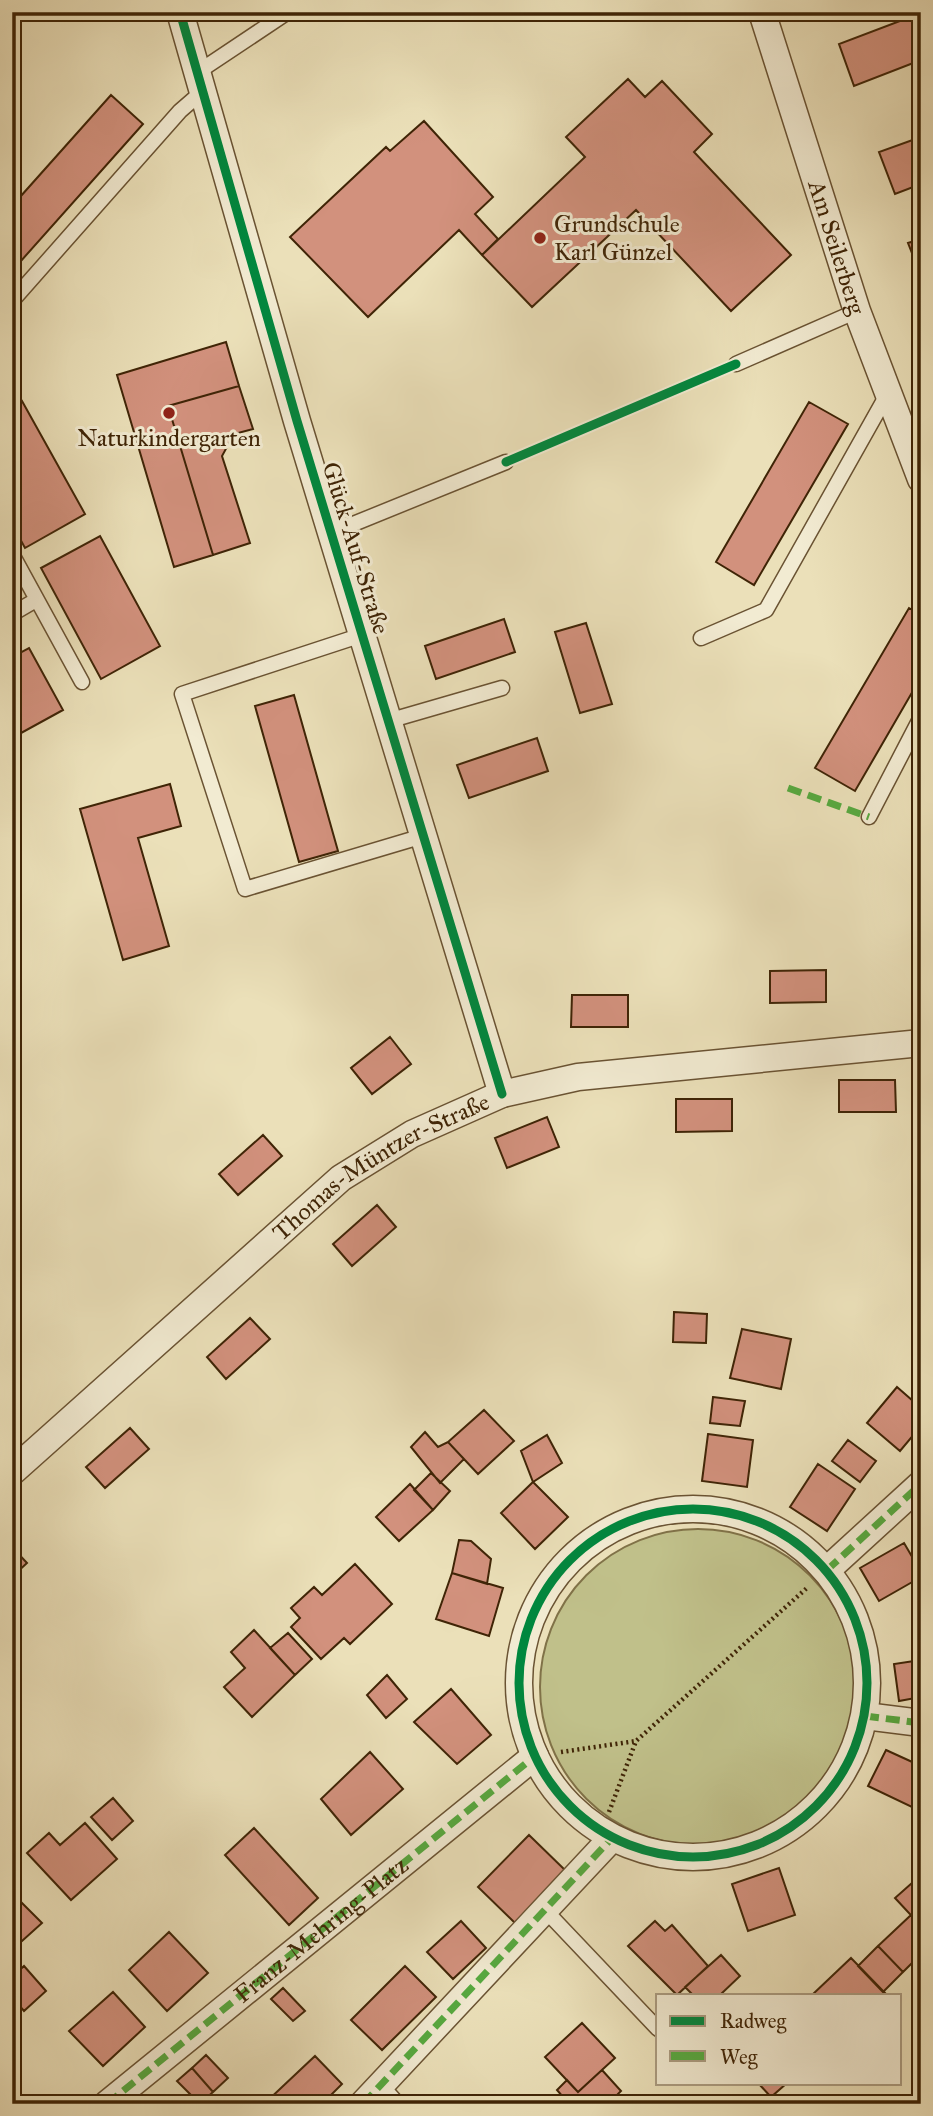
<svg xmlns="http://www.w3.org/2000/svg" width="933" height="2116" font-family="'IM FELL Great Primer',serif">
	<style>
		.green { fill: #c0c08a; stroke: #807248; stroke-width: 2 }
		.building { fill: #d2917d; stroke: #3f2406; stroke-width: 2 }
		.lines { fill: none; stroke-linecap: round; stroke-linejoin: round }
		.lane-casing { stroke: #6a5333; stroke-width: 17 }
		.street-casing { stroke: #6a5333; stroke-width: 29 }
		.path { stroke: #3f2406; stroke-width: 4.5; stroke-dasharray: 2 3.5; stroke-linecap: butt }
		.lane { stroke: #f2ebd2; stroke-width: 14 }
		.street { stroke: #f2ebd2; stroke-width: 26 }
		.quiet { stroke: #56aa40; stroke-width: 7; stroke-dasharray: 14 7; stroke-linecap: butt }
		.cycleway-casing { stroke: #f2ebd2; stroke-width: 13 }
		.cycleway { stroke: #00873e; stroke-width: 9 }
		.poi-dot { fill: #8f2418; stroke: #f2ebd2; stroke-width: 2.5 }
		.labels { text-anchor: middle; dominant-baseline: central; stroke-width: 6; stroke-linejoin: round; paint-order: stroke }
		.poi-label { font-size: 24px; fill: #3f2406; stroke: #f2ebd2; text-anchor: start }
		.street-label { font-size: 24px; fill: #3f2406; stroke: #f2ebd2 }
	</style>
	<rect width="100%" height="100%" fill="#ebe0b9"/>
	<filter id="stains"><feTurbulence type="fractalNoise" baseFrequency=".00286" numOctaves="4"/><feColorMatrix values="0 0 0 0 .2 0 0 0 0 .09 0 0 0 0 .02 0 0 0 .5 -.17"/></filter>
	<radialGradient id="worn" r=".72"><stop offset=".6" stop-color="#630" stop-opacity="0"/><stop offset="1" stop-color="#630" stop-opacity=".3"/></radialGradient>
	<path class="green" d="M540 1687a158 158 0 1 1 316 0a158 158 0 1 1-316 0Z"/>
	<path class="building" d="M 921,13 L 921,60 L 854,86 L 839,44 Z
		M 628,79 L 645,97 L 662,81 L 712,134 L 694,152 L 791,255 L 731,311 L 636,210 L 532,307 L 482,255 L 585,157 L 566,137 Z
		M 111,95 L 143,124 L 12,271 L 12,206 Z
		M 424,121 L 493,197 L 475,214 L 498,239 L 482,255 L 459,230 L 368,317 L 290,237 L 386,147 L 390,151 Z
		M 921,137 L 921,184 L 895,194 L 879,152 Z
		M 921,239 L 921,276 L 908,243 Z
		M 226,342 L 239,386 L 168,406 L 213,555 L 174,567 L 117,375 Z
		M 239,386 L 253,429 L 234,434 L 222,456 L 250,543 L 213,555 L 168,406 Z
		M 22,401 L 85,514 L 25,548 L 12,524 L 12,407 Z
		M 809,402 L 848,424 L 754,585 L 716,562 Z
		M 100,536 L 160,646 L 101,679 L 41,568 Z
		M 909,608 L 921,615 L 921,677 L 855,791 L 815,768 Z
		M 504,619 L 515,652 L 436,679 L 425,646 Z
		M 586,623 L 612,704 L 580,713 L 555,632 Z
		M 29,648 L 63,710 L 12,738 L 12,657 Z
		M 294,695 L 338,851 L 299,862 L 255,706 Z
		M 537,738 L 548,771 L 469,798 L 457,765 Z
		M 170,784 L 181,826 L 138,838 L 169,946 L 123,960 L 80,809 Z
		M 826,970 L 826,1002 L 770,1003 L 770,971 Z
		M 572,995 L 628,995 L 628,1027 L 571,1027 Z
		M 390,1037 L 411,1064 L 372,1094 L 351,1068 Z
		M 839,1080 L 895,1080 L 896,1112 L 839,1112 Z
		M 676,1099 L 732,1099 L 732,1131 L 676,1132 Z
		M 547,1117 L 559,1147 L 507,1168 L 495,1138 Z
		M 263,1135 L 282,1156 L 238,1195 L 219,1174 Z
		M 377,1205 L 396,1227 L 352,1266 L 333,1244 Z
		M 674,1312 L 707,1314 L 706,1343 L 673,1342 Z
		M 250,1318 L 270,1339 L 226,1379 L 207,1357 Z
		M 742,1329 L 791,1339 L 781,1389 L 730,1378 Z
		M 897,1387 L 921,1408 L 921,1426 L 900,1451 L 867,1423 Z
		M 713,1397 L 745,1401 L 740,1426 L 710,1423 Z
		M 484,1410 L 514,1441 L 478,1474 L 448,1442 Z
		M 130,1428 L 149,1449 L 105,1488 L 86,1467 Z
		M 425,1432 L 438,1447 L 448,1442 L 464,1459 L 440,1483 L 411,1447 Z
		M 708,1434 L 753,1440 L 747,1487 L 702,1481 Z
		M 547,1435 L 562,1463 L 533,1482 L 521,1451 Z
		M 848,1440 L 876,1461 L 860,1482 L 832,1461 Z
		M 818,1464 L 855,1489 L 827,1531 L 790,1507 Z
		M 431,1473 L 450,1491 L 433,1510 L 414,1490 Z
		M 533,1482 L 568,1517 L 535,1549 L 501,1513 Z
		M 410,1484 L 433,1510 L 399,1541 L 376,1517 Z
		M 459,1540 L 471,1541 L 491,1559 L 487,1584 L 452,1573 Z
		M 904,1543 L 921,1572 L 921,1577 L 879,1601 L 860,1568 Z
		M 12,1547 L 27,1563 L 12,1577 Z
		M 355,1564 L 392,1604 L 350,1644 L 344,1638 L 321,1659 L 291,1627 L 300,1618 L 291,1608 L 314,1587 L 322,1595 Z
		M 452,1573 L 503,1588 L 489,1636 L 436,1619 Z
		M 254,1630 L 295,1675 L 252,1717 L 224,1687 L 245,1668 L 231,1652 Z
		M 288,1633 L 312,1659 L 295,1675 L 270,1648 Z
		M 921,1660 L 921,1697 L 899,1701 L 894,1664 Z
		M 387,1675 L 407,1699 L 386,1718 L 367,1695 Z
		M 451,1689 L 491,1735 L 457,1764 L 414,1722 Z
		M 886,1750 L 921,1766 L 921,1795 L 914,1808 L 868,1786 Z
		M 370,1752 L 403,1789 L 351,1835 L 321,1799 Z
		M 113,1798 L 133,1821 L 112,1840 L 91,1817 Z
		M 85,1823 L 117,1859 L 71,1900 L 27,1853 L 49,1833 L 60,1845 Z
		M 254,1828 L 318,1898 L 289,1925 L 225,1855 Z
		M 529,1835 L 566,1871 L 515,1923 L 478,1887 Z
		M 779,1868 L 795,1915 L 748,1931 L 732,1884 Z
		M 921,1875 L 921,1926 L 895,1898 Z
		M 12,1893 L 42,1923 L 12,1950 Z
		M 911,1915 L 921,1926 L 921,1954 L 903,1972 L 878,1946 Z
		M 461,1921 L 486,1948 L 453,1979 L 427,1952 Z
		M 655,1921 L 665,1931 L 672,1925 L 708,1966 L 677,1995 L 628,1946 Z
		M 169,1932 L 208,1973 L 167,2011 L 129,1970 Z
		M 878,1946 L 903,1972 L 883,1992 L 858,1966 Z
		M 721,1955 L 740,1976 L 720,1995 L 693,1995 L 685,1987 Z
		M 851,1958 L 887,1995 L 812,1995 Z
		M 24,1966 L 46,1991 L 24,2011 L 12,1997 L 12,1977 Z
		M 405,1966 L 436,1997 L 382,2050 L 351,2020 Z
		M 283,1988 L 305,2011 L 293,2021 L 271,1999 Z
		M 113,1992 L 145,2027 L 103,2066 L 69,2031 Z
		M 582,2023 L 615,2058 L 578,2092 L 545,2057 Z
		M 206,2055 L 228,2078 L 213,2092 L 192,2068 Z
		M 315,2056 L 342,2084 L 322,2104 L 264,2104 Z
		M 192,2068 L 213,2092 L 200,2104 L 177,2081 Z
		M 602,2070 L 621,2091 L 608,2104 L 569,2104 L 557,2090 L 567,2080 L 578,2092 Z
		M 758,2083 L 787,2083 L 771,2097 Z"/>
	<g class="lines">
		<g class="lane-casing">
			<path id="lane" d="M 198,72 L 288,12
				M 12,301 L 180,111 L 203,91
				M 736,364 L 857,311
				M 331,533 L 506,462
				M 12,554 L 82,682
				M 12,614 L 36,600
				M 362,635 L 182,694 L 245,889 L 423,836
				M 701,638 L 766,610 L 888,393
				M 388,721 L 502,688
				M 869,817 L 921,717
				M 545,1910 L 658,2029
				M 381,2085 L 398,2104"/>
		</g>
		<g class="street-casing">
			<g id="street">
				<path d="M 180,12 L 297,421 L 502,1094"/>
				<path id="s1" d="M 762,12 L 857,311 L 921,479"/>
				<path id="s2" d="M 12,1472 L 341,1178 L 412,1134 L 502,1094 L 578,1077 L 921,1043"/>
				<circle cx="693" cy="1683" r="174"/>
				<path d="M 827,1570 L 921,1484"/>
				<path d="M 865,1716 L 921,1723"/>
				<path id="s3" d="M 107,2104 L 535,1756"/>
				<path d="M 363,2104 L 612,1838"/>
			</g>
		</g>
		<path class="path" d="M 561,1752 L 636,1741
			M 609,1812 L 636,1741 L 808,1587"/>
		<use href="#lane" class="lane"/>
		<use href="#street" class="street"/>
		<path class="quiet" d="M 788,788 L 869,817
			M 827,1570 L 921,1484
			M 865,1716 L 921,1723
			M 107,2104 L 535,1756
			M 363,2104 L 612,1838"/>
		<g class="cycleway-casing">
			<path id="cycleway" d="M 180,12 L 297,421 L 502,1094
				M 506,462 L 736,364
				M519 1683a174 174 0 1 1 348 0a174 174 0 1 1-348 0Z"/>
		</g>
		<use href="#cycleway" class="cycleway"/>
	</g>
	<g class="poi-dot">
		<circle cx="540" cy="238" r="7"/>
		<circle cx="169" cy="413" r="7"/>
	</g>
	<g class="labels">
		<g class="poi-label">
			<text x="554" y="224">Grundschule<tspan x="554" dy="28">Karl Günzel</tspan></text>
			<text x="169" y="438" text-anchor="middle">Naturkindergarten</text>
		</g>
		<g class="street-label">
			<text stroke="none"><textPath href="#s1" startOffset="247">Am Seilerberg</textPath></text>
			<text transform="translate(356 548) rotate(73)">Glück-Auf-Straße</text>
			<text stroke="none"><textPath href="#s2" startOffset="481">Thomas-Müntzer-Straße</textPath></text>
			<text stroke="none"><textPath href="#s3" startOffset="276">Franz-Mehring-Platz</textPath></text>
		</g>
	</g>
	<rect width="933" height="2116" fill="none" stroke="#ebe0b9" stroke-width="42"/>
	<rect x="14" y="14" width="905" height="2088" fill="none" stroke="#3f2406" stroke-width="3.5"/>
	<rect x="21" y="21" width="891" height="2074" fill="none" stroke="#3f2406" stroke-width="2"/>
	<rect x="656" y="1994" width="245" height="91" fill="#f2ebd2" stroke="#aa9b80" stroke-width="2"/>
	<rect x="670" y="2016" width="35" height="10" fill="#00873e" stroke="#aa9b80" stroke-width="2"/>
	<text x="720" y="2028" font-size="21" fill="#3f2406">Radweg</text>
	<rect x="670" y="2051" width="35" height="10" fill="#56aa40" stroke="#aa9b80" stroke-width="2"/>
	<text x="720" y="2064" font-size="21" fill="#3f2406">Weg</text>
	<rect width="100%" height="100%" filter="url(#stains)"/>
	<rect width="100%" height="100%" fill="url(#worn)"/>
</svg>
